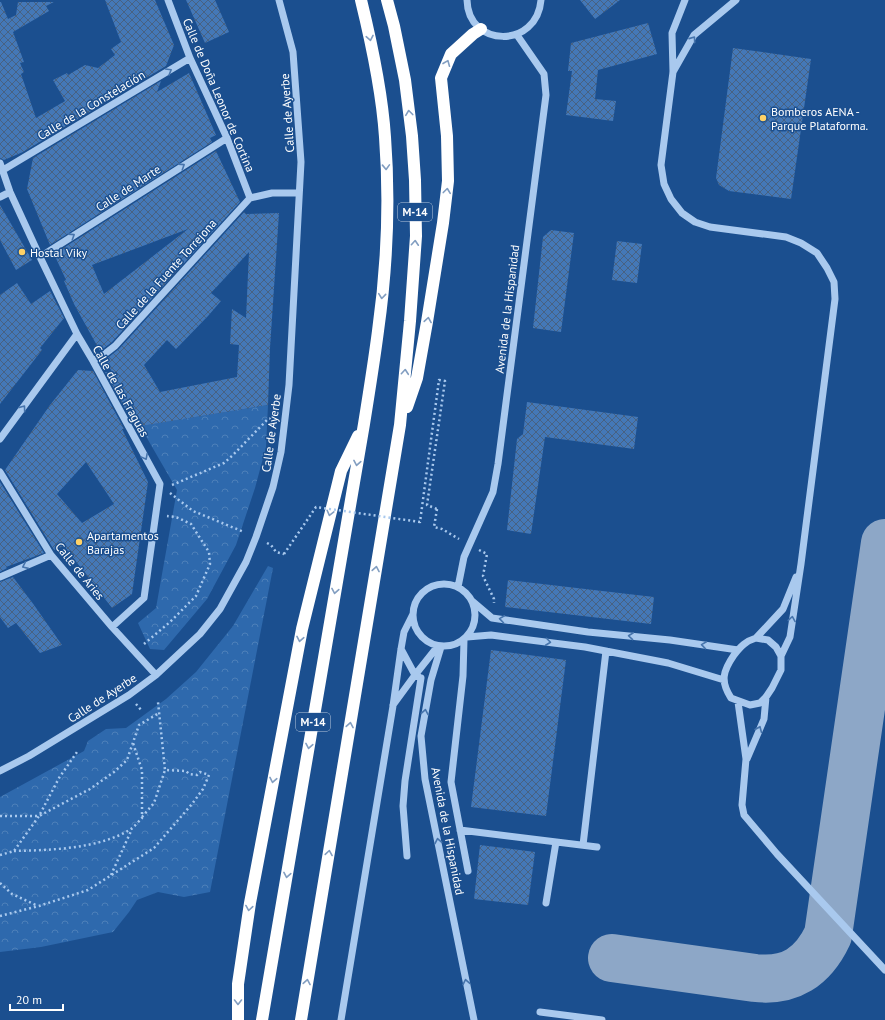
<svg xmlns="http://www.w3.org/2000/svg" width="885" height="1020" font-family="'PT Sans',sans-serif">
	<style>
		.forest { fill: url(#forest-crowns) }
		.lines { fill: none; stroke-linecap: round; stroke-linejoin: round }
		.taxiway { stroke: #8da7c7; stroke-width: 48 }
		.building { fill: url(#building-cross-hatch); fill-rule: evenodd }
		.path { stroke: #a9c9ee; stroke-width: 2.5; stroke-dasharray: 2 3; stroke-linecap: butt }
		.minor { stroke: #a9c9ee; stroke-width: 7 }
		.highway { stroke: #fff; stroke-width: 12 }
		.path-bridge { stroke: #a9c9ee; stroke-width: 2.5; stroke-dasharray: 2 3; stroke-linecap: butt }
		.oneway { stroke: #829ec1 }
		.oneway2 { stroke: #4674ac }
		.poi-dot { fill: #ffd166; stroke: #1b4f8f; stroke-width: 1.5 }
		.labels { text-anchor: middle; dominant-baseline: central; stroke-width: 3; stroke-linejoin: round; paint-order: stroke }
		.shield { fill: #1b4f8f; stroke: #bbcadd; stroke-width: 1 }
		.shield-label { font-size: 11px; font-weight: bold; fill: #fff }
		.street-label { font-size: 12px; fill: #fff; stroke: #1b4f8f }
		.poi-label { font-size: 12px; fill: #fff; stroke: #1b4f8f; text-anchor: start }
	</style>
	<defs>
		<pattern id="forest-crowns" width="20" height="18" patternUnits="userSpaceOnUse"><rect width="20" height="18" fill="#2e69ad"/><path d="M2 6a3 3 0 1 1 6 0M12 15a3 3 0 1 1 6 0" fill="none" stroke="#4d80b9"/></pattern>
		<pattern id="building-cross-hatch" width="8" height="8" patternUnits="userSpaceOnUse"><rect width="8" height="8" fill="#4478b7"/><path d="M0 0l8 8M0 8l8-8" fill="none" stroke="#486282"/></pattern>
	</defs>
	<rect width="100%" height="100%" fill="#1b4f8f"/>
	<path class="forest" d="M 268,405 L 266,447 L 255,488 L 236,545 L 207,599 L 164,650 L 150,649 L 138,623 L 156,608 L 177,490 L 140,426 Z
		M 268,566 L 273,568 L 210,892 L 184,897 L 158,892 L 137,900 L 129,912 L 113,932 L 41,947 L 0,952 L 0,797 L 84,751 L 88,741 L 106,729 L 126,728 L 166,699 L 196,672 L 233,626 Z"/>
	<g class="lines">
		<path class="taxiway" d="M 612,958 L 755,978 C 790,982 813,967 828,935 L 885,543"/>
	</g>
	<path class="building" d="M 105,0 L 155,0 L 174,45 L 166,66 L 23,152 L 4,160 L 0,158 L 0,2 L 1,2 L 8,19 L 16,15 L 18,2 L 54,2 L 46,6 L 49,11 L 13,32 L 24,62 L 20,63 L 24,72 L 21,74 L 36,118 L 65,101 L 53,80 L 67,73 L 68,75 L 85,65 L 98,68 L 115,55 L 111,49 L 121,42 Z
		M 186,0 L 215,0 L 229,32 L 205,43 Z
		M 580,0 L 620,0 L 595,19 Z
		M 648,23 L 657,54 L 598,70 L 595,99 L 616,101 L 613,121 L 566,115 L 572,71 L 568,71 L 571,43 Z
		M 733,48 L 811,59 L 791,199 L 729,191 L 719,185 L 716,178 Z
		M 189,73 L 216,135 L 210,138 L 212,142 L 50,245 L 27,189 L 33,158 L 161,81 L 157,92 Z
		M 216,151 L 240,202 L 112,342 L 100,351 L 74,304 L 64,281 L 66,280 L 54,254 ZM 188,229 L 104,294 L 92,265 Z
		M 0,205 L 32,260 L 16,270 L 0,240 Z
		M 244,212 L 246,214 L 279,213 L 270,348 L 268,405 L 135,427 L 105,372 L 112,372 L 105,360 L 119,349 ZM 249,252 L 246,318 L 232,309 L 230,344 L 239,345 L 237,377 L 160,392 L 144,365 L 167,340 L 176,349 L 208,316 L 221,301 L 211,293 Z
		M 551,230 L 574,233 L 561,332 L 533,328 L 543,237 Z
		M 617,241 L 642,244 L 637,283 L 612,280 Z
		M 17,283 L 31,304 L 50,291 L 64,318 L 40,348 L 42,350 L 0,404 L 0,295 Z
		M 78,370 L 93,371 L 124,429 L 122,429 L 148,482 L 132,594 L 112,608 L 64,546 L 54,550 L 5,470 L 50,405 ZM 86,462 L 114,504 L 82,523 L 57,494 Z
		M 527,402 L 638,417 L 634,449 L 545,437 L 531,534 L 507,530 L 517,439 L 523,434 Z
		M 0,482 L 44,553 L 6,567 L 7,568 L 0,572 Z
		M 13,577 L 34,605 L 62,645 L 40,653 L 16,623 L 8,628 L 0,617 L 0,582 Z
		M 508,580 L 654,597 L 651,624 L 505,607 Z
		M 491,650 L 566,660 L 546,816 L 471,807 Z
		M 480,845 L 535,852 L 528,905 L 474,899 Z"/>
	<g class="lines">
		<path class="path" d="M 172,485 L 224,463 L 233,455 L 268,419 L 274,418
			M 170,493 L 193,511 L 244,532
			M 437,509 L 434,527 L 442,529 L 459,539
			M 267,543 L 271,545 L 276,552 L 284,554
			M 479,550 L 487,554 L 483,576 L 494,599 L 494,603
			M 144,644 L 170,622 L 196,596 L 210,564 L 209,552 L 191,524 L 176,517 L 167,516
			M 136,704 L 142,711
			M 0,816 L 39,816 L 90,789 L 114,772 L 127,760 L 139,725 L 159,713
			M 142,817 L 154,803 L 165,770
			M 14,851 C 51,850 99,849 131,829 C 135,826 139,821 142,818 L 142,770 L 133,743
			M 0,855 L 14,851 L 39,816 L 59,778 L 77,752
			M 111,875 L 132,829
			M 0,883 L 12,894 L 38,906
			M 0,916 L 39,906 L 88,890 L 154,848 L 192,804 L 203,789 L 209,775 L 200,772 L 197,775 L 189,774 L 186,771 L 165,770 L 158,702"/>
		<path class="minor" d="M 168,0 L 190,58 L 227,138 L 250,198
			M 467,0 C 468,48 537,49 541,0
			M 685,0 L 672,33 L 673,72 L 661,165 L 664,184 L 671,199 L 682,213 L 695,222 L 710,227 L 786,237 L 801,243 L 817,253 L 827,268 L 834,282 L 835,299 L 801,564 L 790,637 L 781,656
			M 673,72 L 694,35 L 736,0
			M 0,163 L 10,192 L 40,257 L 77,334 L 93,361 L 160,484 L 144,598 L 112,627
			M 3,170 L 190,58
			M 0,197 L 10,192
			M 250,198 L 272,193 L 298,193
			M 40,257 L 227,138
			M 93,361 L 102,356 L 115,346 L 250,198
			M 0,439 L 77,334
			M 0,472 L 51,555 L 112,627 L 156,675
			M 0,577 L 51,555
			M413 615a31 31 0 1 1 62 0a31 31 0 1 1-62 0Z
			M 458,587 L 464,557 L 493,492 L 498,464 L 546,95 L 544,74 L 517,35
			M 472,601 L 492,618 L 588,632 L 670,640 L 738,650
			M 467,637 L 491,635 L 585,647 L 668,663 L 724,680
			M 756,638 L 768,640 L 776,647 L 781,656 L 781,670 L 772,688 L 766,697 L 760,703 L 750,705 L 731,698 C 720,681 723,671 734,655 C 741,646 746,641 756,638 Z
			M 756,638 L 783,609 L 796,577
			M 464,640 L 463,676 L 451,782 L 468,871
			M 441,647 L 431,680 L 421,736 L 425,779 L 474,1020
			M 401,649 L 415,675 L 419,677
			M 738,702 L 746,759 L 742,805 L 744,815 L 777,854 L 885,970
			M 393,705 L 415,675 L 438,646
			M 747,759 L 764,719 L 766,697
			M 0,771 L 29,756 L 129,695 L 156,675 L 200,634 L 220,609 L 246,562 L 256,537 L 273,487 L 281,452 L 289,385 L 301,162 L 293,52 L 279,0
			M 460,830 L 597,847
			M 583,845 L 606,651
			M 407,856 L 403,806 L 405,781 L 421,678
			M 546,903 L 556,842
			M 540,1012 L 602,1020
			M 341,1020 L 393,706 L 401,649 L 404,632 L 413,614"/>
		<path class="highway" d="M 407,407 L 417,378 L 427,322 L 443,223 L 448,181 L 447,136 L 441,78 L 451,54 L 473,34 L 481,29
			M 238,1020 L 238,984 L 250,903 L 302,629 L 341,471 L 358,436
			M 262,1020 L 364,424 C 369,393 374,362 378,331 C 387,267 390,202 385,137 C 382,91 372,45 361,0
			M 301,1020 L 400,425 L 410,321 L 416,236 L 415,180 L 412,136 L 405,80 L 394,26 L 387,0"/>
		<path class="path-bridge" d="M 284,554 L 316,507 L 420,522 L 439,380 L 445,381 L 427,505 L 437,509"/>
	</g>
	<defs><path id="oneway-chevron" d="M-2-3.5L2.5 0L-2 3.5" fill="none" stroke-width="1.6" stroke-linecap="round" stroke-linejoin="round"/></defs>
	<g class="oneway">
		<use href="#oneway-chevron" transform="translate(370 38) rotate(79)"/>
		<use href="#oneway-chevron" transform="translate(447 63) rotate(-68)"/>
		<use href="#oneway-chevron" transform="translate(409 113) rotate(-97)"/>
		<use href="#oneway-chevron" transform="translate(386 167) rotate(88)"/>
		<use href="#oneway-chevron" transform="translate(447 191) rotate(-83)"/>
		<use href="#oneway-chevron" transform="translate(415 243) rotate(-86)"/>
		<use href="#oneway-chevron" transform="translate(382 296) rotate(96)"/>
		<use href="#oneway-chevron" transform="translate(428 320) rotate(-81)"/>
		<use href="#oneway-chevron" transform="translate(405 372) rotate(-85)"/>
		<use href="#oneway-chevron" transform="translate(357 463) rotate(100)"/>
		<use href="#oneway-chevron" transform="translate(330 513) rotate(104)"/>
		<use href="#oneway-chevron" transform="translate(376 569) rotate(-80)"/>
		<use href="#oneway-chevron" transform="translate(335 591) rotate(100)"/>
		<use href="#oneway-chevron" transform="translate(300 639) rotate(101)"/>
		<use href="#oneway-chevron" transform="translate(350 725) rotate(-80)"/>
		<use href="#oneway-chevron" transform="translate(309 746) rotate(100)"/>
		<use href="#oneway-chevron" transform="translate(273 780) rotate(101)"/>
		<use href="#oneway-chevron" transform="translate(329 853) rotate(-81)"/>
		<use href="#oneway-chevron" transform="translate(287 875) rotate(100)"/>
		<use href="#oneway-chevron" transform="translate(249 908) rotate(99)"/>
		<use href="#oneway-chevron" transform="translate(307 982) rotate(-80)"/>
		<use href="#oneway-chevron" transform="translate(238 1002) rotate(90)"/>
	</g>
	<g class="oneway2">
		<use href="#oneway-chevron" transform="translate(693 39) rotate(-55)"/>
		<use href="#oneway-chevron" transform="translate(169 71) rotate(-31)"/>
		<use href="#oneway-chevron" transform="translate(182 166) rotate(-33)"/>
		<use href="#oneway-chevron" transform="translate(72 236) rotate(-33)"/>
		<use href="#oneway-chevron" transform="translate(23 408) rotate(-54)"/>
		<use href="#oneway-chevron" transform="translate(145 457) rotate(62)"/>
		<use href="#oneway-chevron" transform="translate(25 566) rotate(156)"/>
		<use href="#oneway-chevron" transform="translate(502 619) rotate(-172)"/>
		<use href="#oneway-chevron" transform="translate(792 619) rotate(-81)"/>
		<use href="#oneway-chevron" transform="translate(631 636) rotate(-174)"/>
		<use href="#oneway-chevron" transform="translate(548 642) rotate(7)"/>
		<use href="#oneway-chevron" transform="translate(704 645) rotate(-172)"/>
		<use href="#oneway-chevron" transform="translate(425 712) rotate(-80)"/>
		<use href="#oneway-chevron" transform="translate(759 729) rotate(-67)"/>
		<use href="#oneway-chevron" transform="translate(438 841) rotate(-101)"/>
		<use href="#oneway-chevron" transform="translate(466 982) rotate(-101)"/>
	</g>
	<g class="poi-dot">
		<circle cx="763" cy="118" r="4"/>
		<circle cx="22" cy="252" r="4"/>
		<circle cx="79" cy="542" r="4"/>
	</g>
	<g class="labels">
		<g class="shield">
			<rect x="398" y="203" width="34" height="18" rx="3"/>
			<rect x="296" y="713" width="34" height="18" rx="3"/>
		</g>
		<g class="shield-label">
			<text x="415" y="212">M-14</text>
			<text x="313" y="722">M-14</text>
		</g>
		<g class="street-label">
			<text transform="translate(219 95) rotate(67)">Calle de Doña Leonor de Cortina</text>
			<text transform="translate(91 105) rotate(-31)">Calle de la Constelación</text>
			<text transform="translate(287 113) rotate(-94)">Calle de Ayerbe</text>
			<text transform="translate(128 188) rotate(-33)">Calle de Marte</text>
			<text transform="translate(166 274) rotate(-48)">Calle de la Fuente Torrejona</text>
			<text transform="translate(507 309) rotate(-83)">Avenida de la Hispanidad</text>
			<text transform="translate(121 391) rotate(61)">Calle de las Fraguas</text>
			<text transform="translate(271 433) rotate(-82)">Calle de Ayerbe</text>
			<text transform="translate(80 571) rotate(51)">Calle de Aries</text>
			<text transform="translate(102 698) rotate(-33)">Calle de Ayerbe</text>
			<text transform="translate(448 831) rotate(79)">Avenida de la Hispanidad</text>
		</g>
		<g class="poi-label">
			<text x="771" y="111">Bomberos AENA -<tspan x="771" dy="14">Parque Plataforma.</tspan></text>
			<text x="30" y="252">Hostal Viky</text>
			<text x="87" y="535">Apartamentos<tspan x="87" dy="14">Barajas</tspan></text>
		</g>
	</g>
	<path d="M10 1004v6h53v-6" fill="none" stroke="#ffffff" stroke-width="2"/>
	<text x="16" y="1004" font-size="12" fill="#ffffff" stroke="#1b4f8f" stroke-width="3" paint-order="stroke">20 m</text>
</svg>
